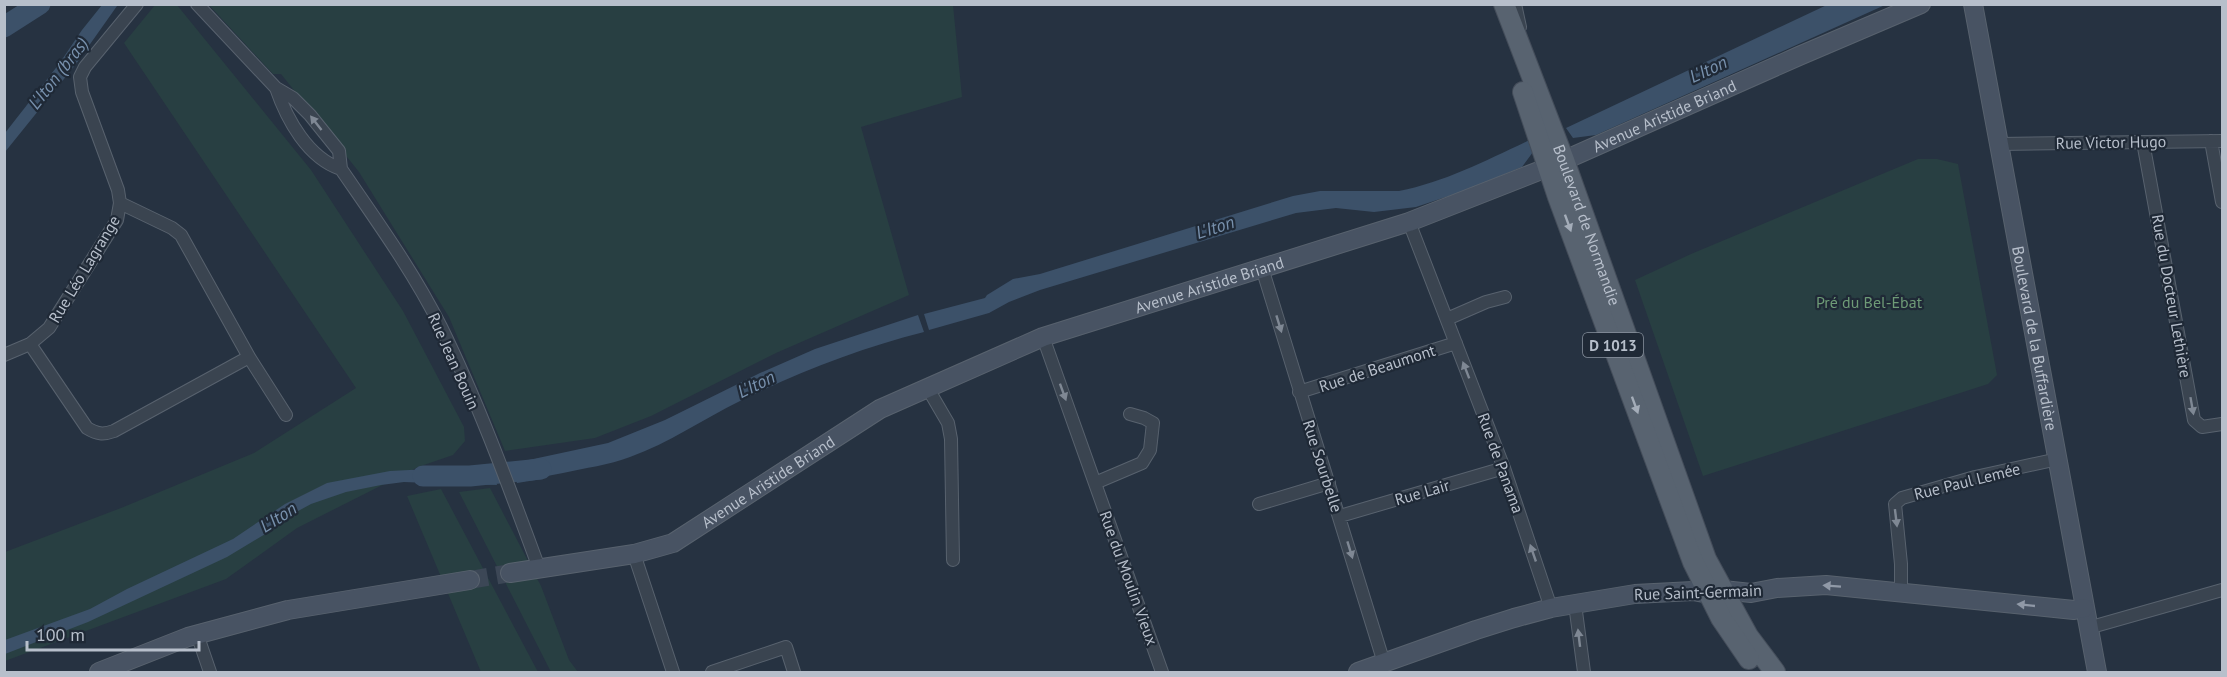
<svg xmlns="http://www.w3.org/2000/svg" width="2227" height="677" font-family="'PT Sans',sans-serif">
	<style>
		.green { fill: #283f42 }
		.water { fill: #3c5169 }
		.lines { fill: none; stroke-linecap: round; stroke-linejoin: round }
		.river { stroke: #3c5169; stroke-width: 21 }
		.secondary-tunnel { stroke: #3c4756; stroke-width: 18; stroke-dasharray: 18 9; stroke-linecap: butt }
		.street-casing { stroke: #58626e; stroke-width: 14 }
		.secondary-casing { stroke: #58626e; stroke-width: 20 }
		.primary-casing { stroke: #444d5a; stroke-width: 22 }
		.street { stroke: #3a4450; stroke-width: 12 }
		.secondary { stroke: #485363; stroke-width: 18 }
		.primary { stroke: #586370; stroke-width: 20 }
		.oneway { fill: #7f8894 }
		.oneway2 { fill: #a4adb9 }
		.oneway3 { fill: #9099a7 }
		.labels { text-anchor: middle; dominant-baseline: central; stroke-width: 4.5; stroke-linejoin: round; paint-order: stroke }
		.shield { fill: #1f2936; stroke: #89929e; stroke-width: 1.5 }
		.shield-label { font-size: 15px; font-weight: bold; fill: #b7bfcb }
		.street-label { font-size: 16px; fill: #b7bfcb; stroke: #1f2936 }
		.park-label { font-size: 16px; fill: #6e9b77; stroke: #1f2936 }
		.water-label { font-size: 18px; font-style: italic; fill: #7891ad; stroke: #1f2936 }
	</style>
	<rect width="100%" height="100%" fill="#263241"/>
	<path class="green" d="M 155,5 L 177,5 L 311,170 L 403,311 L 464,427 L 465,441 L 453,455 L 418,467 L 297,528 L 226,579 L 5,661 L 5,552 L 121,508 L 254,453 L 356,388 L 124,43 Z
		M 209,5 L 953,5 L 962,97 L 861,127 L 909,295 L 776,353 L 651,416 L 595,438 L 505,451 L 449,317 L 359,172 L 281,74 L 273,74 Z
		M 1918,159 L 1937,159 L 1958,164 L 1997,375 L 1988,384 L 1703,476 L 1635,280 L 1691,254 Z
		M 490,488 L 541,586 L 569,660 L 578,672 L 551,672 L 459,492 Z
		M 441,489 L 538,672 L 481,672 L 407,496 Z"/>
	<path class="water" d="M 1829,4 L 1885,5 L 1596,135 L 1573,138 L 1566,128 Z
		M 102,5 L 115,5 L 117,6 L 76,64 L 5,152 L 5,133 L 59,64 L 82,30 Z
		M 1532,139 L 1533,152 L 1522,167 L 1461,192 L 1416,207 L 1374,212 L 1336,208 L 1296,213 L 1040,290 L 1009,302 L 989,313 L 929,330 L 924,314 L 985,298 L 987,295 L 1013,279 L 1040,274 L 1293,196 L 1320,191 L 1399,191 C 1446,182 1489,159 1532,139 Z
		M 918,315 L 924,332 C 860,348 799,372 740,401 C 703,419 669,443 630,457 C 609,465 585,468 563,473 L 542,477 L 542,479 L 517,483 L 510,464 L 608,443 L 665,420 L 760,373 L 815,349 Z
		M 459,467 L 491,467 L 497,485 L 464,484 Z
		M 448,468 L 453,484 L 404,482 L 381,485 L 346,492 L 311,504 L 289,516 L 277,527 L 227,557 L 88,622 L 5,654 L 5,640 L 90,609 L 127,589 L 233,539 L 285,504 L 327,483 L 390,471 Z"/>
	<g class="lines">
		<path class="river" d="M 4,27 L 40,4
			M 423,476 L 470,476 L 541,469"/>
		<path class="secondary-tunnel" d="M 470,580 L 510,573"/>
		<g class="street-casing">
			<path id="street" d="M 197,4 L 276,88 L 293,98 L 310,115 L 339,151 L 341,169 C 376,220 413,271 441,327 C 479,404 509,487 539,568
				M 1515,4 L 1520,27
				M 276,88 C 287,120 308,158 341,169
				M 2211,141 L 2222,202
				M 2143,142 L 2194,420 L 2202,427 L 2222,424
				M 1999,144 L 2222,141
				M 120,203 L 172,228 L 181,235 L 249,357
				M 1409,222 L 1504,468 L 1551,608
				M 1262,268 L 1384,663
				M 1447,319 L 1486,302 L 1505,297
				M 1043,337 L 1162,672
				M 30,344 L 87,428 C 97,434 103,435 114,431 L 249,357 L 286,415
				M 4,355 L 30,344 L 49,328 L 117,220 L 120,203 L 118,190 L 82,92 L 80,77 L 85,67 L 137,4
				M 927,387 L 948,423 L 951,439 L 953,560
				M 1299,392 L 1456,343
				M 1095,483 L 1142,463 L 1150,450 L 1153,423 L 1144,418 L 1130,414
				M 1259,504 L 1329,483
				M 1340,516 L 1504,468
				M 634,554 L 673,672
				M 1901,593 L 1901,564 L 1895,504 L 1902,498 L 1975,477 L 2058,459
				M 1575,604 L 1584,672
				M 2088,628 L 2222,590
				M 197,634 L 210,672
				M 712,672 L 786,647 L 794,672"/>
		</g>
		<g class="secondary-casing">
			<g id="secondary">
				<path id="s1" d="M 1973,4 L 2097,672"/>
				<path id="s2" d="M 510,573 L 634,554 L 673,543 L 880,409 L 1043,337 L 1409,222 L 1549,167 L 1799,56 L 1921,4"/>
				<path d="M 99,672 L 188,637 L 288,610 L 470,580"/>
				<path d="M 1358,672 L 1476,630 L 1514,618 L 1551,608 L 1635,594 L 1693,591 L 1709,594 L 1723,590 L 1751,593 L 1777,588 L 1826,585 L 2074,610 L 2084,608"/>
			</g>
		</g>
		<g class="primary-casing">
			<g id="primary">
				<path id="s3" d="M 1504,4 L 1564,160 L 1706,559 L 1748,636 L 1775,672"/>
				<path d="M 1523,92 L 1558,197 L 1693,562 L 1721,618 L 1749,659"/>
			</g>
		</g>
		<use href="#street" class="street"/>
		<use href="#secondary" class="secondary"/>
		<use href="#primary" class="primary"/>
	</g>
	<defs><path id="oneway-solid" d="M-6-.8H1V-3.2L6.5 0L1 3.2V.8H-6Z" transform="scale(1.5)"/></defs>
	<g class="oneway">
		<use href="#oneway-solid" transform="translate(316 123) rotate(-128)"/>
		<use href="#oneway-solid" transform="translate(1279 324) rotate(73)"/>
		<use href="#oneway-solid" transform="translate(1466 370) rotate(-111)"/>
		<use href="#oneway-solid" transform="translate(1063 392) rotate(70)"/>
		<use href="#oneway-solid" transform="translate(2192 406) rotate(80)"/>
		<use href="#oneway-solid" transform="translate(1896 518) rotate(83)"/>
		<use href="#oneway-solid" transform="translate(1350 550) rotate(73)"/>
		<use href="#oneway-solid" transform="translate(1533 553) rotate(-109)"/>
		<use href="#oneway-solid" transform="translate(1579 638) rotate(-97)"/>
	</g>
	<g class="oneway2">
		<use href="#oneway-solid" transform="translate(1568 223) rotate(70)"/>
		<use href="#oneway-solid" transform="translate(1635 405) rotate(70)"/>
	</g>
	<g class="oneway3">
		<use href="#oneway-solid" transform="translate(1832 586) rotate(-176)"/>
		<use href="#oneway-solid" transform="translate(2026 605) rotate(-174)"/>
	</g>
	<g class="labels">
		<rect class="shield" x="1583" y="333" width="60" height="24" rx="4.5"/>
		<g class="shield-label">
			<text x="1613" y="345">D 1013</text>
		</g>
		<g class="street-label">
			<text stroke="none"><textPath href="#s2" startOffset="1251">Avenue Aristide Briand</textPath></text>
			<text transform="translate(2111 142) rotate(-1)">Rue Victor Hugo</text>
			<text stroke="none"><textPath href="#s3" startOffset="236">Boulevard de Normandie</textPath></text>
			<text transform="translate(84 269) rotate(-59)">Rue Léo Lagrange</text>
			<text stroke="none"><textPath href="#s2" startOffset="765">Avenue Aristide Briand</textPath></text>
			<text transform="translate(2172 296) rotate(80)">Rue du Docteur Lethière</text>
			<text stroke="none"><textPath href="#s1" startOffset="340">Boulevard de la Buffardière</textPath></text>
			<text transform="translate(454 361) rotate(66)">Rue Jean Bouin</text>
			<text transform="translate(1377 368) rotate(-18)">Rue de Beaumont</text>
			<text transform="translate(1501 463) rotate(70)">Rue de Panama</text>
			<text transform="translate(1323 466) rotate(72)">Rue Sourbelle</text>
			<text transform="translate(1967 481) rotate(-14)">Rue Paul Lemée</text>
			<text stroke="none"><textPath href="#s2" startOffset="279">Avenue Aristide Briand</textPath></text>
			<text transform="translate(1422 492) rotate(-16)">Rue Lair</text>
			<text transform="translate(1129 578) rotate(70)">Rue du Moulin Vieux</text>
			<text transform="translate(1698 592) rotate(-2)">Rue Saint-Germain</text>
		</g>
		<g class="park-label">
			<text x="1869" y="302">Pré du Bel-Ébat</text>
		</g>
		<g class="water-label">
			<text transform="translate(1708 69) rotate(-25)">L'Iton</text>
			<text transform="translate(58 73) rotate(-52)">L'Iton (bras)</text>
			<text transform="translate(1215 227) rotate(-18)">L'Iton</text>
			<text transform="translate(756 384) rotate(-26)">L'Iton</text>
			<text transform="translate(278 517) rotate(-33)">L'Iton</text>
		</g>
	</g>
	<rect width="2227" height="677" fill="none" stroke="#b7bfcb" stroke-width="12"/>
	<path d="M27 641v9h172v-9" fill="none" stroke="#b7bfcb" stroke-width="3"/>
	<text x="36" y="641" font-size="18" fill="#b7bfcb" stroke="#1f2936" stroke-width="4.5" paint-order="stroke">100 m</text>
</svg>
